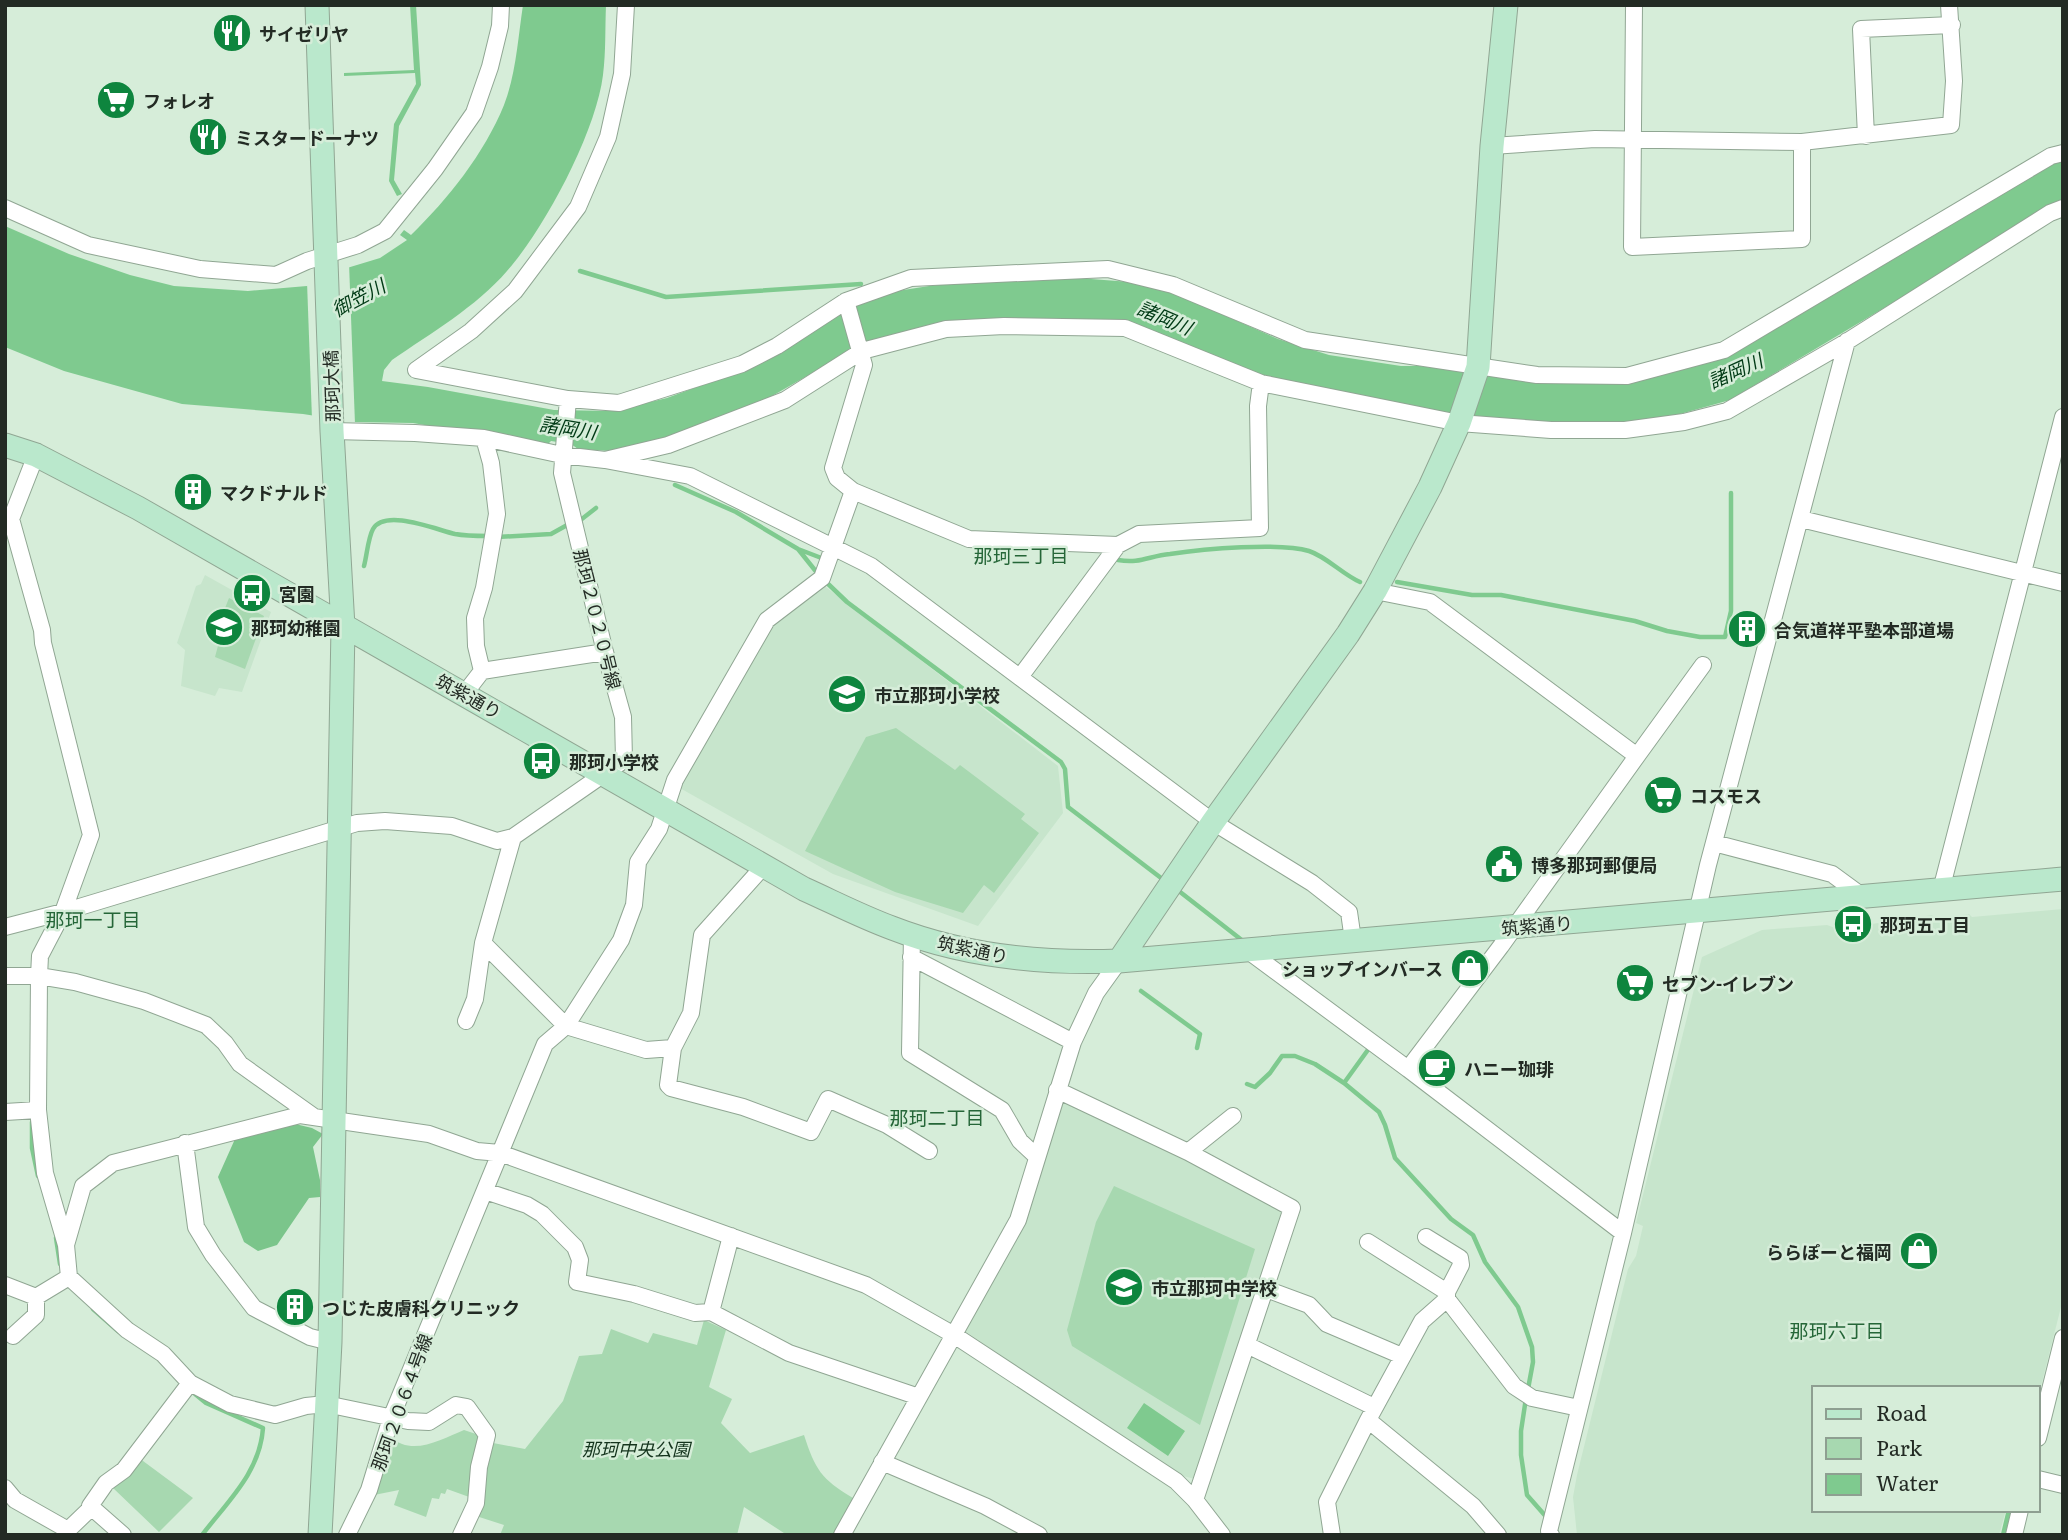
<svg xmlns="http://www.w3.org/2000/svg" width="2068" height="1540" font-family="Literata,'Noto Sans JP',serif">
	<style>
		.built { fill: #c7e5cc }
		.green { fill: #a7d8b0 }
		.forest { fill: #7bc58b }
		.water { fill: #7fca8f }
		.pier { fill: #d6edd9 }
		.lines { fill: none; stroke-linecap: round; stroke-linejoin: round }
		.stream { stroke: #7fca8f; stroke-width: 4.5 }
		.street-casing { stroke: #90a693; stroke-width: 18 }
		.secondary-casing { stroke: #90a693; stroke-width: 25 }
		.street { stroke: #fff; stroke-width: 16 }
		.secondary { stroke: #bae8cc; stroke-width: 23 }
		.labels { text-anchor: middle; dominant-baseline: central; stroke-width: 5; stroke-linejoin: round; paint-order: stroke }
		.poi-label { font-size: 18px; font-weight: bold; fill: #232b24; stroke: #d6edd9; text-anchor: start }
		.street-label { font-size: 18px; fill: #232b24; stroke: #d6edd9 }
		.park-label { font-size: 18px; font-style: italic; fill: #14341d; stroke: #d6edd9 }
		.water-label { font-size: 19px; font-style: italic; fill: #003a15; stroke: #d6edd9 }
		.neighbourhood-label { font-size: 19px; fill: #256638; stroke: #d6edd9 }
	</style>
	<rect width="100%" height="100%" fill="#d6edd9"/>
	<path class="built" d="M 205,575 L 271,612 L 242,692 L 219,688 L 215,696 L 181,686 L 185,650 L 177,643 L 196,586 L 201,584 Z
		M 822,584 L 1058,766 L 1063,813 L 978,926 L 833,874 L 678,787 L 772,622 Z
		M 2063,909 L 2063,1299 L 2038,1398 L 2038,1388 L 1814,1388 L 1814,1510 L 2006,1510 L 1999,1535 L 1577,1535 L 1573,1497 L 1577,1475 L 1628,1269 L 1636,1256 L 1643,1226 L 1636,1223 L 1702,957 L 1762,930 L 1827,925 L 1838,929 L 1932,915 L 1935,918 L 1969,914 L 1972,917 Z
		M 1060,1096 L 1287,1210 L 1195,1479 L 1179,1475 L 965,1331 Z"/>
	<path class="green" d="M 229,598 L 264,616 L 245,669 L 215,657 L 219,642 L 214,636 Z
		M 896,728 L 955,770 L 960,765 L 1025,814 L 1021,819 L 1039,833 L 994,893 L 984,885 L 963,913 L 895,892 L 805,851 L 866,737 Z
		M 1114,1186 L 1255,1249 L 1200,1425 L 1072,1346 L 1067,1330 L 1096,1222 Z
		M 704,1320 L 726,1330 L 709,1387 L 732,1399 L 721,1423 L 750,1453 L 804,1435 C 815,1469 821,1479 853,1498 L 833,1535 L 787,1535 L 744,1507 L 737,1535 L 500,1535 L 504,1525 L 473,1515 L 493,1443 L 525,1449 L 563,1401 L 579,1356 L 602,1354 L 611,1329 L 648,1343 L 653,1333 L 697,1345 Z
		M 464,1430 L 485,1437 L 472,1498 L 447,1489 L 445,1494 L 441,1493 L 439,1499 L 432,1498 L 426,1517 L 394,1505 L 399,1490 L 374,1495 L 391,1437 C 412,1457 442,1439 464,1430 Z
		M 139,1458 L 193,1498 L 159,1532 L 113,1488 Z"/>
	<path class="forest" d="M 291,1123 L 312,1128 L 323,1134 L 313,1147 L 320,1180 L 320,1197 L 309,1198 L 277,1245 L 258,1251 L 244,1242 L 218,1177 L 235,1139 Z"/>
	<path class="water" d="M 410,5 L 416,5 L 421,85 L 399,126 L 394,180 L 402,194 L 397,196 L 389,181 L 394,124 L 416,84 L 415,73 L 344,76 L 344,73 L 414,70 Z
		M 523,5 L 606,5 C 605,28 606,52 603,75 C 596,132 545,228 507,271 C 476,307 431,333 392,360 L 384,370 L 382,381 L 428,387 L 554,410 L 612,411 L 667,398 L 748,368 L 833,312 L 878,294 L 929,286 L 1007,278 L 1078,278 L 1130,282 L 1176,294 L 1278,339 L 1329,355 L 1401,366 L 1420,366 L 1543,383 L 1611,383 L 1676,371 L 2063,156 L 2063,201 L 1730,400 L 1655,421 L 1606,426 L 1474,419 L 1263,378 L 1127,323 L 1087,319 L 1011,319 L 847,353 L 758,404 L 680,436 L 610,451 L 578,449 L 571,444 L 551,441 L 546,446 L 413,423 L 354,422 L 303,414 L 182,404 L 64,371 L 5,347 L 5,226 L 69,254 L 130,275 L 174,286 L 248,291 L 307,286 L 347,268 L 380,258 L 407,240 L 400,235 L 404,230 L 411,235 C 448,199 484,154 504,105 C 516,74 518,38 523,5 Z
		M 1144,1403 L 1185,1431 L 1168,1456 L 1127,1428 Z"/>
	<path class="pier" d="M 349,263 L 355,424 L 312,419 L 307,282 Z"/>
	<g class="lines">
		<path class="stream" d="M 580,271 L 666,297 L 861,284
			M 675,485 L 736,512 L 798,549 L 824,559
			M 578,522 L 596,508
			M 497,537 L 551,534 L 569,524
			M 798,549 L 818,574
			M 1118,560 C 1140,564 1149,556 1170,554 C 1203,549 1280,542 1309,551 C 1327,557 1342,574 1360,582
			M 364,566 C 367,555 368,538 373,529 C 385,508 437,530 455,534 C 466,536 477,536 488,536
			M 824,580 L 847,602 L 1061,762 L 1065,769 L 1068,807 L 1165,881
			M 1397,582 L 1472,595 L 1501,595 L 1635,621 L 1667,631 L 1700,637 L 1725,637 L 1731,611 L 1731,493
			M 1175,888 L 1243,941
			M 1141,991 L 1200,1034 L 1197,1048
			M 1344,1083 L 1370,1047
			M 1247,1084 L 1255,1087 L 1270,1073 L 1282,1056 L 1295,1056 L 1315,1064 L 1344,1083 L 1379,1112 L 1385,1125 L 1395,1158 L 1451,1219 L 1473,1235 L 1485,1262 L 1518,1307 L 1532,1347 L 1533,1362 L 1528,1389
			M 32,1122 L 32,1148 L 38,1176
			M 56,1238 L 60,1264
			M 93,1309 L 118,1331
			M 195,1394 L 206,1403 L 263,1428 C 260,1472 228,1501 202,1535
			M 1526,1398 L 1521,1431 L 1521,1455 L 1527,1495 L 1549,1520
			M 2003,1535 L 2009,1510"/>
		<g class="street-casing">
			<path id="street" d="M 1634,5 L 1632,247 L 1802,239 L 1802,142
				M 1866,136 L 1861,29 L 1952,25
				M 1492,146 L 1595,139 L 1802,142 L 1951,125 L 1954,81 L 1949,5
				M 5,208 L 88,245 L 200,269 L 276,275 L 307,261 L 358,245 L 385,231 L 435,169 L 474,113 L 490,67 L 500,26 L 501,5
				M 568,399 L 619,403 L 742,364 L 777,346 L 846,301 L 911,278 L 1108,269 L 1173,285 L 1305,340 L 1537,375 L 1627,376 L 1724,350 L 2051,156 L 2063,153
				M 332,431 L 415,433 L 484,438 L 562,455 L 605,460 L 690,476 L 871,566 L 1213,822 L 1312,883 L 1349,912 L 1353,940
				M 36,455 L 11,519 L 42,630 L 43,643 L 91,835 L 63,912 L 40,956 L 39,976 L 38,1110 L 45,1173 L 66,1245 L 69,1277 L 127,1330 L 163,1354 L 190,1383 L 230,1404 L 275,1415 L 306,1406 L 326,1404 L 408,1421 L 429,1422 L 456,1405 L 467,1407 L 487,1435 L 479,1467 L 476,1503 L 461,1535
				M 605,460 L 668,445 L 785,400 L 862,351 L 946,329 L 1004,326 L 1125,328 L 1261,383 L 1459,423 L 1551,430 L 1625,430 L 1684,422 L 1727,411 L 1843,344 L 2050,213 L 2063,208
				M 853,491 L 969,539 L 1118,545 L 1139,534 L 1260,528 L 1258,406 L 1261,383
				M 1801,519 L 2063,583
				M 1375,591 L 1430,602 L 1637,756 L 1703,665
				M 482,671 L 476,646 L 475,618 L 484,588 L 497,514 L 491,463 L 484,438
				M 1020,677 L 1118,545
				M 465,693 L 482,671 L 605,652
				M 513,837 L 483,943 L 566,1026 L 646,1050 L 673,1048
				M 1714,843 L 1832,874 L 1862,896
				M 763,867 L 702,935 L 691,1013 L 673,1048 L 668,1085 L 671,1088 L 743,1107 L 811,1132 L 828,1099 L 887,1125 L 929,1151
				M 1941,890 L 2063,417
				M 5,927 L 63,912 L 357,823 L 385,821 L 452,826 L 497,841 L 513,837 L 624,760 L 623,717 L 605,652 L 562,473 L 568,399 L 416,370 L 471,331 L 515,291 L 578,207 L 608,137 L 622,74 L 626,5
				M 912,935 L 910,1053 L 1002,1110 L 1020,1141 L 1036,1156
				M 1247,950 L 1408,1069
				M 911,957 L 1073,1042
				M 5,976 L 39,976 L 75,982 L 144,1001 L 206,1025 L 225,1043 L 240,1064 L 313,1116
				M 466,1021 L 475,999 L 483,943
				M 1057,1090 L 1188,1152 L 1233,1116
				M 5,1112 L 38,1110
				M 185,1143 L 196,1227 L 213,1255 L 254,1308 L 310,1337 L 330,1342
				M 1188,1152 L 1292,1208 L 1195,1500
				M 485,1191 L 527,1205 L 542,1214 L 575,1247 L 580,1260 L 577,1282 L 634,1294 L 695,1313 L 711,1312
				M 1623,1233 L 1408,1069 L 1501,946 L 1637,756
				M 731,1236 L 711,1312 L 789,1353 L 919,1397
				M 1426,1237 L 1460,1258 L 1461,1265 L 1447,1292
				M 1368,1242 L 1447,1292 L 1447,1299
				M 66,1245 L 83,1186 L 113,1163 L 300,1115 L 429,1134 L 477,1151 L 500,1153 L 866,1285 L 954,1335 L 1176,1481 L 1195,1500 L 1222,1535
				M 5,1285 L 36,1297 L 69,1277
				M 1266,1289 L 1309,1305 L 1327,1324 L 1402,1356
				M 13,1336 L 36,1315 L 36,1297
				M 1247,1345 L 1374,1407
				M 2038,1438 L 2063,1338
				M 882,1462 L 985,1506 L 1039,1535
				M 2038,1479 L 2063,1485
				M 5,1488 L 15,1500 L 68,1530 L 92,1507
				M 123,1535 L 90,1506 L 106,1483 L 124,1470 L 190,1383
				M 347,1535 L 369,1490 L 391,1418 L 545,1044 L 566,1026 L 621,940 L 634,905 L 638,862 L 659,829 L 675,780 L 767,620 L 822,578 L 853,491 L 837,478 L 833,468 L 864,365 L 846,301
				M 842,1535 L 1018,1220 L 1073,1042 L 1096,993 L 1119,961
				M 1332,1535 L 1327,1502 L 1368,1420
				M 1498,1535 L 1473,1506 L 1368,1420 L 1422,1321 L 1447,1299 L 1514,1386 L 1532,1398 L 1579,1408
				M 1551,1535 L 1549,1531 L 1623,1233 L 1708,865 L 1847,341
				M 2014,1535 L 2020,1510"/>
		</g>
		<g class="secondary-casing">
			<path id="secondary" d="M 317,5 L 332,431 L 343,627 L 330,1342 L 320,1535
				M 5,445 L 36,455 L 138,508 L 804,889 C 833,902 862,917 892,928 C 964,956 1043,964 1119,961 L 2063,879
				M 1119,961 L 1213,822 L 1348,634 L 1375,591 L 1430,487 L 1459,423 L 1478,367 L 1492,146 L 1506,5"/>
		</g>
		<use href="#street" class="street"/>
		<use href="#secondary" class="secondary"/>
	</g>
	<defs>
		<g id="restaurant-disc" transform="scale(2.0125)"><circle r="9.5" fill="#0e853e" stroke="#d6edd9"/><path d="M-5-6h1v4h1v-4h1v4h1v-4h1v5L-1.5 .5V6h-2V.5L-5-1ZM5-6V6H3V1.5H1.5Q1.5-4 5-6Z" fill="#fff"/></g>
		<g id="supermarket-disc" transform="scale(2.0125)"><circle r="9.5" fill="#0e853e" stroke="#d6edd9"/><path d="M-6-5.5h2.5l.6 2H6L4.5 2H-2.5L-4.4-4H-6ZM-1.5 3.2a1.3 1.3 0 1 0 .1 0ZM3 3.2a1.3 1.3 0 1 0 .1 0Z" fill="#fff"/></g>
		<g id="building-disc" transform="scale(2.0125)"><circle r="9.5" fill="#0e853e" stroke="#d6edd9"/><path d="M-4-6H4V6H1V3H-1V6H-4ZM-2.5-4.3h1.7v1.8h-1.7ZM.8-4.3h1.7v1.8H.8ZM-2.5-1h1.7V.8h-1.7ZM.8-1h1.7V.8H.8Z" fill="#fff"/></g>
		<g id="bus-disc" transform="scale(2.0125)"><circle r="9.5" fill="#0e853e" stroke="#d6edd9"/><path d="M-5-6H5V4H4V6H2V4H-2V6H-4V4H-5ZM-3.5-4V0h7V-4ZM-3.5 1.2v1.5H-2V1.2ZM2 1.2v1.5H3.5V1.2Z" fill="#fff"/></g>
		<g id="school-disc" transform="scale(2.0125)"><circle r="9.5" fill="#0e853e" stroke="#d6edd9"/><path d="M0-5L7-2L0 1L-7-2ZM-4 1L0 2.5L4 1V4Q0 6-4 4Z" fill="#fff"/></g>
		<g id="civic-disc" transform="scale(2.0125)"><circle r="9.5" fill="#0e853e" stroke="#d6edd9"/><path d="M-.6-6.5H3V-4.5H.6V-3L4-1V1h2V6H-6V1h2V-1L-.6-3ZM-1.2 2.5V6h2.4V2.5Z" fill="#fff"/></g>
		<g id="shop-disc" transform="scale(2.0125)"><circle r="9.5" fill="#0e853e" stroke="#d6edd9"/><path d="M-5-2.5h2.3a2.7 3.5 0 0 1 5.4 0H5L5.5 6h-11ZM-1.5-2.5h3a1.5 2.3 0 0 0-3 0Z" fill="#fff"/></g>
		<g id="cafe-disc" transform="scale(2.0125)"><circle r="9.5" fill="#0e853e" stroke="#d6edd9"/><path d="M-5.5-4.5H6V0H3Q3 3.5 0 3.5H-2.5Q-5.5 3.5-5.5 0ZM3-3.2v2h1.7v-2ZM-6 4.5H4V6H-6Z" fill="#fff"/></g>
	</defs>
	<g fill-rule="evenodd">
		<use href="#restaurant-disc" x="232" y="33"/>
		<use href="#supermarket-disc" x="116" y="100"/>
		<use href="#restaurant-disc" x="208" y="137"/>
		<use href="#building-disc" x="193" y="492"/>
		<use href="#bus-disc" x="252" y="593"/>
		<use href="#school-disc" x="224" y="627"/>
		<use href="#building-disc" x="1747" y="629"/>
		<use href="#school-disc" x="847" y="694"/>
		<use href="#bus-disc" x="542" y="761"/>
		<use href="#supermarket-disc" x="1663" y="795"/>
		<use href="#civic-disc" x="1504" y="864"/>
		<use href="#bus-disc" x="1853" y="924"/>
		<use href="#shop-disc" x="1470" y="968"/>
		<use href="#supermarket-disc" x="1635" y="983"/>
		<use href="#cafe-disc" x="1437" y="1068"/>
		<use href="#shop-disc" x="1919" y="1251"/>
		<use href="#school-disc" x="1124" y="1287"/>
		<use href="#building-disc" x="295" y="1307"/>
	</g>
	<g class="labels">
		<g class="poi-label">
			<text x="259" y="33">サイゼリヤ</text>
			<text x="143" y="100">フォレオ</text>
			<text x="235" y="137">ミスタードーナツ</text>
			<text x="220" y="492">マクドナルド</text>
			<text x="279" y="593">宮園</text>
			<text x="251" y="627">那珂幼稚園</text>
			<text x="1774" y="629">合気道祥平塾本部道場</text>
			<text x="874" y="694">市立那珂小学校</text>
			<text x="569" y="761">那珂小学校</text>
			<text x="1690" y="795">コスモス</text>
			<text x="1531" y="864">博多那珂郵便局</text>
			<text x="1880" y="924">那珂五丁目</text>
			<text x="1443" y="968" text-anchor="end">ショップインバース</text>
			<text x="1662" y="983">セブン-イレブン</text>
			<text x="1464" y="1068">ハニー珈琲</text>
			<text x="1892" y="1251" text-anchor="end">ららぽーと福岡</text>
			<text x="1151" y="1287">市立那珂中学校</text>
			<text x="322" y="1307">つじた皮膚科クリニック</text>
		</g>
		<g class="street-label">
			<text transform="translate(331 386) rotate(-92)">那珂大橋</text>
			<text transform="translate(598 619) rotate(76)">那珂２０２０号線</text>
			<text transform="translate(469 696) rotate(29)">筑紫通り</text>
			<text transform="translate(1537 925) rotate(-5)">筑紫通り</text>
			<text transform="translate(973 949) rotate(12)">筑紫通り</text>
			<text transform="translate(401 1402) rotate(-70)">那珂２０６４号線</text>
		</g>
		<g class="park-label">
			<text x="636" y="1448">那珂中央公園</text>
		</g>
		<g class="water-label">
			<text transform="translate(358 297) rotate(-28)">御笠川</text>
			<text transform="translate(1165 317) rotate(23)">諸岡川</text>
			<text transform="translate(1735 370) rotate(-24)">諸岡川</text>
			<text transform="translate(568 427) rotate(9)">諸岡川</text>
		</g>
		<g class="neighbourhood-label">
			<text x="1021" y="555">那珂三丁目</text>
			<text x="93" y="919">那珂一丁目</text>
			<text x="937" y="1117">那珂二丁目</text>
			<text x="1837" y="1330">那珂六丁目</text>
		</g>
	</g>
	<rect width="2068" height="1540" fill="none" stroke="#232b24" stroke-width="14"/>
	<rect x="1812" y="1386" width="228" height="126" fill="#d6edd9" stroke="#8e9f91" stroke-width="2"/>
	<rect x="1826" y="1409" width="35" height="10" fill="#bae8cc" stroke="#8e9f91" stroke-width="2"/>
	<text x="1876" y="1421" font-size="21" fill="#232b24">Road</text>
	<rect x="1826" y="1438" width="35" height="21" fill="#a7d8b0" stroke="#8e9f91" stroke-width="2"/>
	<text x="1876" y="1456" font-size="21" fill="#232b24">Park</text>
	<rect x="1826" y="1474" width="35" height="21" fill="#7fca8f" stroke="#8e9f91" stroke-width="2"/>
	<text x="1876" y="1491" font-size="21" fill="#232b24">Water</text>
</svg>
